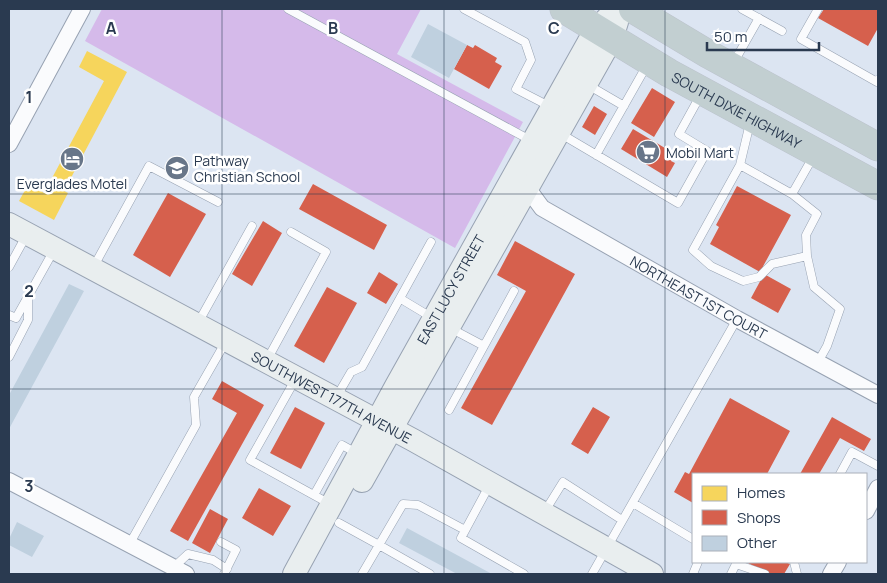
<svg xmlns="http://www.w3.org/2000/svg" width="887" height="583" font-family="Manrope,sans-serif">
	<style>
		.green { fill: #d5baea }
		.homes { fill: #f6d55c }
		.shops { fill: #d6604d }
		.building { fill: #bfd0df }
		.lines { fill: none; stroke-linecap: round; stroke-linejoin: round }
		.lane-casing { stroke: #97a2b2; stroke-width: 9 }
		.street-casing { stroke: #97a2b2; stroke-width: 18 }
		.secondary-casing { stroke: #97a2b2; stroke-width: 24 }
		.highway-casing { stroke: #bcc3cd; stroke-width: 29 }
		.lane { stroke: #fafbfd; stroke-width: 8 }
		.street { stroke: #fafbfd; stroke-width: 16 }
		.secondary { stroke: #e9eeef; stroke-width: 22 }
		.highway { stroke: #c2cfd1; stroke-width: 28 }
		.grid { fill: none; stroke: #2a3a50; stroke-width: 1; stroke-opacity: 0.55 }
		.labels { text-anchor: middle; dominant-baseline: central; stroke-width: 5; stroke-linejoin: round; paint-order: stroke }
		.street-label { font-size: 14px; fill: #2a3a50; stroke: #fff }
		.poi-label { font-size: 14px; fill: #2a3a50; stroke: #fff; text-anchor: start }
		.grid-label { font-size: 16px; text-anchor: middle; font-weight: bold; fill: #2a3a50; stroke: #fff; stroke-width: 5; stroke-linejoin: round; paint-order: stroke }
	</style>
	<rect width="100%" height="100%" fill="#dce5f2"/>
	<path class="green" d="M 102,9 L 421,9 L 397,54 L 523,122 L 455,248 L 85,41 Z"/>
	<path class="homes" d="M 87,51 L 127,72 L 64,191 L 68,193 L 54,220 L 19,201 L 29,183 L 44,193 L 104,81 L 79,67 Z"/>
	<path class="shops" d="M 824,9 L 878,9 L 878,28 L 868,46 L 818,18 Z
		M 467,45 L 473,48 L 475,45 L 497,58 L 495,62 L 502,66 L 489,89 L 454,69 Z
		M 652,88 L 675,102 L 654,137 L 631,123 Z
		M 594,106 L 607,114 L 595,135 L 582,127 Z
		M 633,129 L 675,154 L 671,161 L 675,163 L 667,177 L 621,149 Z
		M 313,184 L 387,225 L 374,250 L 299,209 Z
		M 737,186 L 791,215 L 760,272 L 710,244 L 719,227 L 716,225 Z
		M 168,193 L 206,214 L 170,277 L 133,255 Z
		M 263,221 L 282,233 L 252,286 L 232,274 Z
		M 515,241 L 575,274 L 492,425 L 461,408 L 526,291 L 497,275 Z
		M 379,272 L 398,284 L 386,304 L 367,293 Z
		M 764,274 L 791,289 L 778,313 L 751,298 Z
		M 327,287 L 357,303 L 324,363 L 294,346 Z
		M 222,381 L 264,405 L 188,541 L 170,531 L 237,413 L 212,399 Z
		M 730,398 L 790,431 L 767,474 L 693,474 L 693,503 L 674,492 L 685,472 L 689,474 Z
		M 295,407 L 325,423 L 301,469 L 270,453 Z
		M 593,407 L 610,417 L 588,454 L 571,444 Z
		M 832,417 L 871,439 L 864,451 L 840,438 L 819,474 L 800,474 Z
		M 259,488 L 291,506 L 273,536 L 242,518 Z
		M 210,509 L 228,519 L 210,553 L 192,543 Z
		M 746,562 L 785,562 L 790,564 L 784,574 L 768,574 Z"/>
	<path class="building" d="M 428,24 L 467,45 L 449,78 L 411,57 Z
		M 69,284 L 84,291 L 9,429 L 9,395 Z
		M 17,522 L 44,536 L 32,557 L 9,545 L 9,539 Z
		M 407,528 L 492,574 L 457,574 L 399,543 Z"/>
	<g class="lines">
		<g class="lane-casing">
			<path id="lane" d="M 288,9 L 530,140
				M 464,9 L 525,42 L 531,60 L 516,89 L 549,106
				M 742,9 L 782,31
				M 818,9 L 801,39 L 877,82 L 878,80
				M 734,62 L 759,18
				M 588,85 L 624,106
				M 561,134 L 678,203 L 707,151 L 679,134 L 700,96
				M 596,155 L 647,65
				M 740,165 L 792,194 L 817,214 L 806,235 L 807,256 L 772,264 L 759,277 L 743,281 L 711,266 L 693,250 Z
				M 740,165 L 750,123
				M 792,194 L 813,157
				M 807,256 L 814,287 L 840,309 L 827,346 L 818,362
				M 94,266 L 149,166 L 218,202
				M 9,267 L 26,236
				M 401,299 L 431,317
				M 9,315 L 16,318 L 54,250
				M 198,323 L 252,226
				M 450,328 L 484,346
				M 9,357 L 28,320 L 28,297
				M 267,360 L 326,252 L 291,232
				M 295,380 L 250,460 L 330,504
				M 337,396 L 351,372 L 362,367 L 431,242
				M 449,410 L 514,291
				M 840,474 L 852,452 L 878,466
				M 489,486 L 461,538 L 524,574
				M 314,495 L 342,445 L 358,454
				M 633,503 L 693,539
				M 545,511 L 563,482 L 622,520
				M 339,523 L 379,545 L 362,574
				M 221,542 L 236,550 L 224,574
				M 129,545 L 196,425 L 194,397 L 225,343
				M 794,562 L 797,574
				M 173,568 L 188,554 L 213,560 L 227,569
				M 430,574 L 379,545 L 403,504 L 418,505 L 465,530
				M 592,574 L 737,319
				M 693,574 L 698,562
				M 731,574 L 736,564 L 765,574"/>
		</g>
		<g class="street-casing">
			<g id="street">
				<path d="M 9,144 L 82,9"/>
				<path id="s1" d="M 528,189 L 542,208 L 737,319 L 878,395"/>
				<path d="M 9,481 L 186,574"/>
				<path d="M 866,511 L 878,488"/>
				<path d="M 831,574 L 838,562"/>
			</g>
		</g>
		<g class="secondary-casing">
			<g id="secondary">
				<path id="s2" d="M 9,224 L 413,440 L 652,574"/>
				<path d="M 362,481 L 612,38 L 617,22"/>
				<path id="s3" d="M 294,574 L 396,386 L 588,43 L 597,29 L 616,9"/>
			</g>
		</g>
		<g class="highway-casing">
			<g id="highway">
				<path id="s4" d="M 564,9 L 669,73 L 878,186"/>
				<path d="M 633,9 L 708,54 L 878,147"/>
			</g>
		</g>
		<use href="#lane" class="lane"/>
		<use href="#street" class="street"/>
		<use href="#secondary" class="secondary"/>
		<use href="#highway" class="highway"/>
	</g>
	<path class="grid" d="M 222,9 L 222,574M 444,9 L 444,574M 665,9 L 665,574M 9,194 L 878,194M 9,389 L 878,389"/>
	<defs>
		<g id="supermarket-disc" transform="scale(1.25)"><circle r="9.5" fill="#687689" stroke="#fff"/><path d="M-6-5.5h2.5l.6 2H6L4.5 2H-2.5L-4.4-4H-6ZM-1.5 3.2a1.3 1.3 0 1 0 .1 0ZM3 3.2a1.3 1.3 0 1 0 .1 0Z" fill="#fff"/></g>
		<g id="hotel-disc" transform="scale(1.25)"><circle r="9.5" fill="#687689" stroke="#fff"/><path d="M-6-4.5h1.5V1H6V5H4.5V3h-9V5H-6ZM-4 0a1.8 1.8 0 1 1 3.6 0ZM.5 0V-2.5h3Q6-2.5 6 0Z" fill="#fff"/></g>
		<g id="school-disc" transform="scale(1.25)"><circle r="9.5" fill="#687689" stroke="#fff"/><path d="M0-5L7-2L0 1L-7-2ZM-4 1L0 2.5L4 1V4Q0 6-4 4Z" fill="#fff"/></g>
	</defs>
	<g fill-rule="evenodd">
		<use href="#supermarket-disc" x="648" y="152"/>
		<use href="#hotel-disc" x="72" y="159"/>
		<use href="#school-disc" x="177" y="168"/>
	</g>
	<g class="labels">
		<g class="street-label">
			<text stroke="none"><textPath href="#s4" startOffset="200">SOUTH DIXIE HIGHWAY</textPath></text>
			<text stroke="none"><textPath href="#s3" startOffset="325">EAST LUCY STREET</textPath></text>
			<text stroke="none"><textPath href="#s1" startOffset="204">NORTHEAST 1ST COURT</textPath></text>
			<text stroke="none"><textPath href="#s2" startOffset="366">SOUTHWEST 177TH AVENUE</textPath></text>
		</g>
		<g class="poi-label">
			<text x="666" y="152">Mobil Mart</text>
			<text x="194" y="160">Pathway<tspan x="194" dy="16">Christian School</tspan></text>
			<text x="72" y="183" text-anchor="middle">Everglades Motel</text>
		</g>
	</g>
	<g class="grid-label">
		<text x="111" y="34">A</text>
		<text x="333" y="34">B</text>
		<text x="554" y="34">C</text>
		<text x="29" y="103">1</text>
		<text x="29" y="297">2</text>
		<text x="29" y="492">3</text>
	</g>
	<rect width="887" height="583" fill="none" stroke="#2a3a50" stroke-width="20"/>
	<rect x="692" y="473" width="175" height="90" fill="#ffffff" stroke="#aab0b9"/>
	<rect x="702" y="486" width="25" height="15" fill="#f6d55c" stroke="#aab0b9"/>
	<text x="737" y="498" font-size="15" fill="#2a3a50">Homes</text>
	<rect x="702" y="510" width="25" height="15" fill="#d6604d" stroke="#aab0b9"/>
	<text x="737" y="523" font-size="15" fill="#2a3a50">Shops</text>
	<rect x="702" y="536" width="25" height="15" fill="#bfd0df" stroke="#aab0b9"/>
	<text x="737" y="548" font-size="15" fill="#2a3a50">Other</text>
	<path d="M707 42v8h112v-8" fill="none" stroke="#2a3a50" stroke-width="2.5"/>
	<text x="714" y="42" font-size="15" fill="#2a3a50" stroke="#ffffff" stroke-width="4" paint-order="stroke">50 m</text>
</svg>
